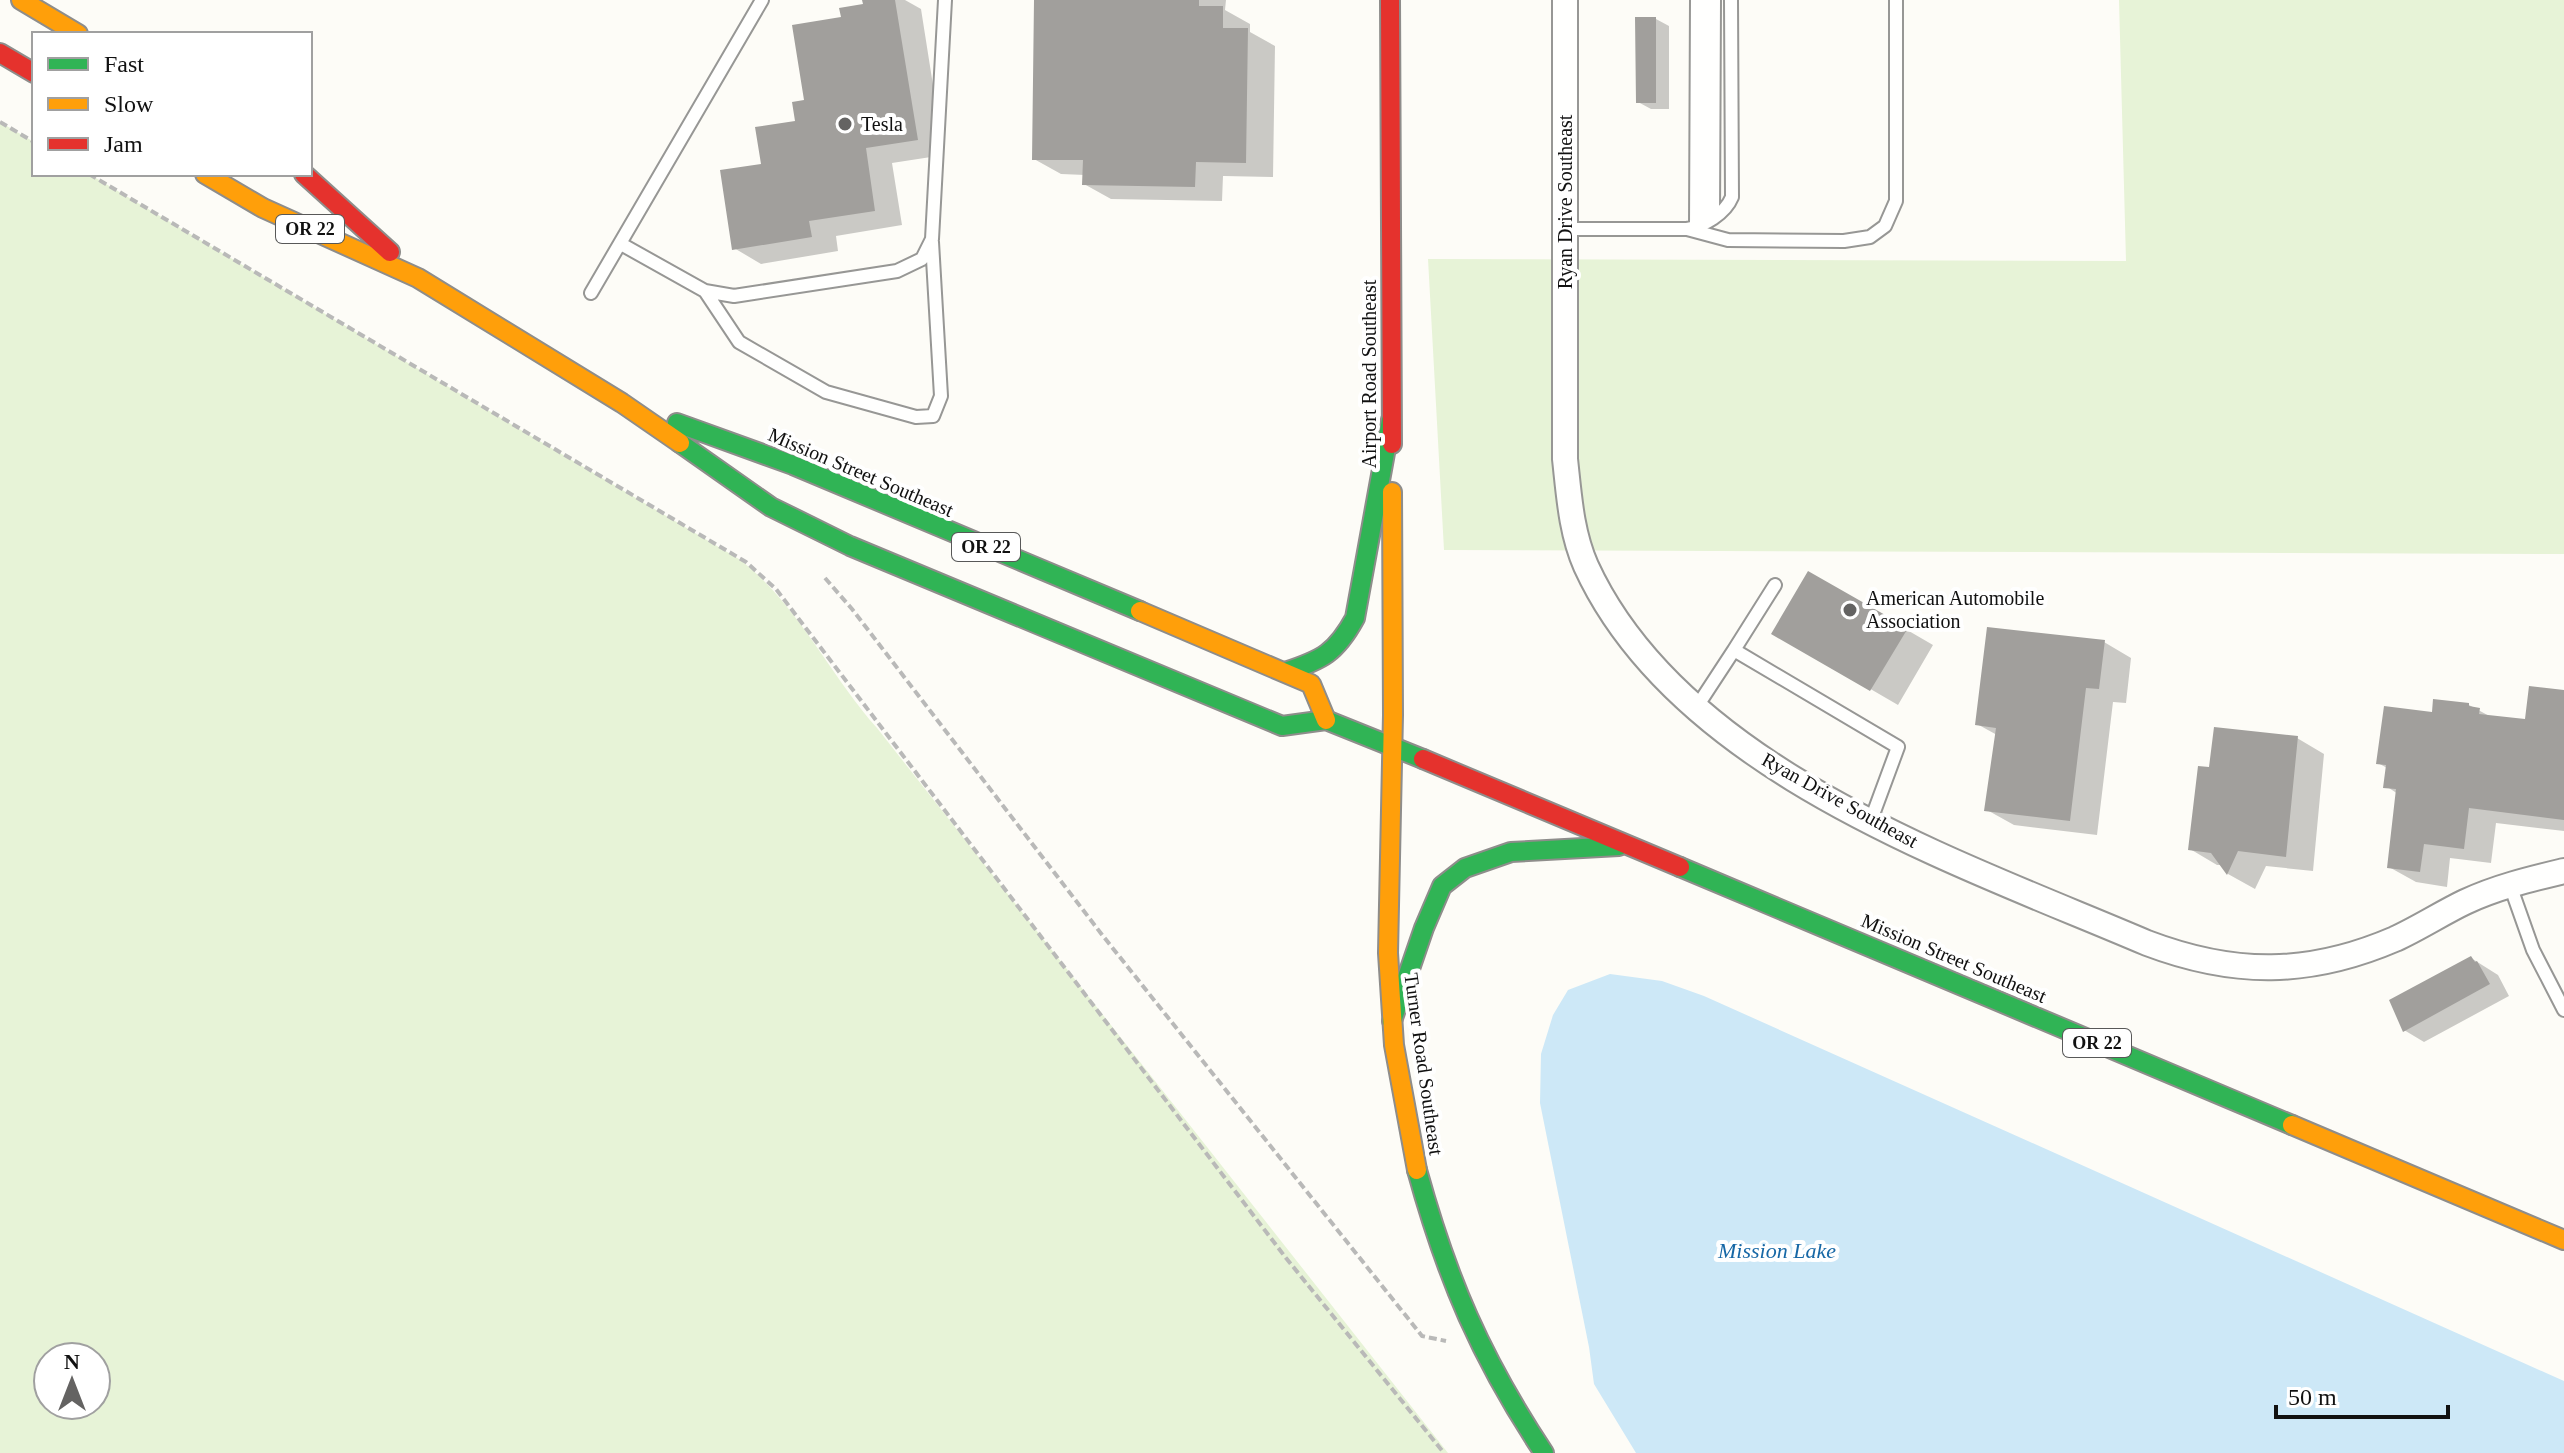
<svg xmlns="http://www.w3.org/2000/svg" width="2564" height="1453" font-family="'Times New Roman',serif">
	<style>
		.green { fill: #e7f3d7; fill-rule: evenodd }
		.water { fill: #cde8f7 }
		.shadow { fill: #0003 }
		.building { fill: #a19f9c }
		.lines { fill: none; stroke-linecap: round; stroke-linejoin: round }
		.lane-casing { stroke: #979795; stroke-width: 16 }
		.street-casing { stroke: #979795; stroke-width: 28 }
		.fast-casing { stroke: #8e8d8b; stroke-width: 22 }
		.slow-casing { stroke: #8e8d8b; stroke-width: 22 }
		.jam-casing { stroke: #8e8d8b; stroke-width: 22 }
		.path { stroke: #b9b9b8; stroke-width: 4; stroke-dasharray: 8 4; stroke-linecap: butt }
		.lane { stroke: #fffffe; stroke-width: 12 }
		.street { stroke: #fffffe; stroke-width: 24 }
		.fast { stroke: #30b455; stroke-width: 18 }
		.slow { stroke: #ff9f0a; stroke-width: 18 }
		.jam { stroke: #e5322d; stroke-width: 18 }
		.poi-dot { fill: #646362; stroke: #fff; stroke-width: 3 }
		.labels { text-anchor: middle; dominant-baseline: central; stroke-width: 8; stroke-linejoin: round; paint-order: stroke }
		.shield { fill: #fff; stroke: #585858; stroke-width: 2 }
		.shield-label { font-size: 18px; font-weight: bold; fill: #111 }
		.poi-label { font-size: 20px; fill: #111; stroke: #fff; text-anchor: start }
		.street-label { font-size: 20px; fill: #111; stroke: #fff }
		.water-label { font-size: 22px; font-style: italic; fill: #1768a6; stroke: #fff }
	</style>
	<rect width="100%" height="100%" fill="#fdfcf7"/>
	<path class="green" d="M 2119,0 L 2564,0 L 2564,554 L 1444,550 L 1428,259 L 2126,261 Z
		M 0,122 L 34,142 L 34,174 L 89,174 L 739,559 C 797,603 829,674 877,728 L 1448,1453 L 0,1453 ZM 48,1357 L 96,1357 L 96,1405 L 48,1405 Z"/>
	<path class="water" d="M 1610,974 L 1662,981 L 1704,996 L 2564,1381 L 2564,1453 L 1636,1453 L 1594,1384 L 1589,1347 L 1540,1103 L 1541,1054 L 1553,1015 L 1568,990 Z"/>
	<path class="shadow" d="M 864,0 L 905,0 L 921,9 L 944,155 L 892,163 L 902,225 L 836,236 L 838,251 L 761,264 L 734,248 L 797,122 L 843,19 L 865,6 Z
		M 1036,0 L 1226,0 L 1225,10 L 1250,24 L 1250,32 L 1275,46 L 1273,177 L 1223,176 L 1222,201 L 1111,199 L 1084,184 L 1085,175 L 1061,174 L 1034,159 Z
		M 1656,19 L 1669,26 L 1669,109 L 1651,109 L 1638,102 Z
		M 1809,573 L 1933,645 L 1898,705 L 1774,633 Z
		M 2104,642 L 2131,658 L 2126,703 L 2113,702 L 2097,835 L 2014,825 L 1987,810 L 1997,735 L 1977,724 Z
		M 2564,692 L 2564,831 L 2496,823 L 2491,863 L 2450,858 L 2447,887 L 2416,882 L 2389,867 L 2398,794 L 2386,786 L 2387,768 L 2378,763 L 2434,714 L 2469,705 L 2493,718 L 2527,721 Z
		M 2297,738 L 2324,754 L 2313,871 L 2266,866 L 2255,889 L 2228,874 L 2222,865 L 2217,865 L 2190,849 L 2211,770 Z
		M 2471,958 L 2498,975 L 2509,996 L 2424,1042 L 2404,1030 Z"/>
	<path class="building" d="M 862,0 L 895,0 L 918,140 L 866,148 L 875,211 L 809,221 L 812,237 L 732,250 L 720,170 L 761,164 L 755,127 L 795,121 L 792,102 L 804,100 L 792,25 L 841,17 L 839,8 L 863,4 Z
		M 1034,0 L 1199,0 L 1199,6 L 1223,6 L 1223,28 L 1248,28 L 1246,163 L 1196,162 L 1195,187 L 1082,185 L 1083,160 L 1032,160 Z
		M 1635,17 L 1656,17 L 1656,103 L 1636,103 Z
		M 1808,571 L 1908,628 L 1870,691 L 1771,634 Z
		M 1987,627 L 2105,640 L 2099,689 L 2086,688 L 2070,821 L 1984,811 L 1996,728 L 1975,725 Z
		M 2529,686 L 2564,690 L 2564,820 L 2469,808 L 2464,849 L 2424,844 L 2420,872 L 2387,868 L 2396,789 L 2383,788 L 2386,765 L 2376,764 L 2384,706 L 2432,712 L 2433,699 L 2469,703 L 2469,706 L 2480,708 L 2479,714 L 2525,719 Z
		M 2214,727 L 2298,736 L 2286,857 L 2238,851 L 2227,875 L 2211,853 L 2188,850 L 2198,766 L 2209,767 Z
		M 2471,956 L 2475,962 L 2477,961 L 2490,984 L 2403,1032 L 2389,1000 Z"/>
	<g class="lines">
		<g class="lane-casing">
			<path id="lane" d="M 1713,217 L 1714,0
				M 1705,220 L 1705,0
				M 1696,227 L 1697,0
				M 1565,229 L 1687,229 C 1704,226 1725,214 1732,197 L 1731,0
				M 1687,229 L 1728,240 L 1844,241 L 1870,237 L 1885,226 L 1896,201 L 1896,0
				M 621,244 L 705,291 L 734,296 L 897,271 L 922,259 L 932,239 L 945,0
				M 705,291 L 739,342 L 826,392 L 916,417 L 933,416 L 941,396 L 932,242
				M 591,293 L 762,0
				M 1734,650 L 1775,585
				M 1696,708 L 1734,650 L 1898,747 L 1871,820
				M 2510,885 L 2533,950 L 2564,1010"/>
		</g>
		<g class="street-casing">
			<path id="street" d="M 1565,0 L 1565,459 C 1569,495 1571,532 1586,566 C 1679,769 1955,861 2147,943 C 2234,976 2309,976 2395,939 C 2419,928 2442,913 2465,902 C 2497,887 2531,879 2564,871"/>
		</g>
		<g class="fast-casing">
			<path id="fast" d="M 677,423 L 793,465 L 1140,611
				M 680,443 L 771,507 L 850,546 L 1282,726 L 1326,720 L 1423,759
				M 1285,672 C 1322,660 1336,653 1355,618 L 1391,420
				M 1680,867 L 2292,1125
				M 1392,1021 L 1424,928 L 1442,886 L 1465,868 L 1511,852 L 1619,846
				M 1417,1170 C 1447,1279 1481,1358 1544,1453"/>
		</g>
		<g class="slow-casing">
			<path id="slow" d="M 21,0 L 78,34
				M 205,174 L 263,208 L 418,278 L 622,403 L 680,443
				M 1392,492 L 1393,715 L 1388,953 L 1394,1045 L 1417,1170
				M 1140,611 L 1311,684 L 1326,720
				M 2292,1125 L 2564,1240"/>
		</g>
		<g class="jam-casing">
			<path id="jam" d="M 1390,0 L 1392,444
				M 0,53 L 34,73
				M 304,174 L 390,252
				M 1423,759 L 1680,867"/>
		</g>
		<path class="path" d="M 0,122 L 34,142
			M 89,174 L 746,562 L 776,589 L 1286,1258 L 1444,1453
			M 825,578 L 852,609 L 1103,936 L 1422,1336 L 1446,1341"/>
		<use href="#lane" class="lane"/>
		<use href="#street" class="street"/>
		<use href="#fast" class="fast"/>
		<use href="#slow" class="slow"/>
		<use href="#jam" class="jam"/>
	</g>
	<g class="poi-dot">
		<circle cx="845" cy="124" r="8"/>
		<circle cx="1850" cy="610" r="8"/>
	</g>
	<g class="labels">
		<g class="shield">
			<rect x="276" y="215" width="68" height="28" rx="6"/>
			<rect x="952" y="533" width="68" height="28" rx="6"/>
			<rect x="2063" y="1029" width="68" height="28" rx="6"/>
		</g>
		<g class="shield-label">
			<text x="310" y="229">OR 22</text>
			<text x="986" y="547">OR 22</text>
			<text x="2097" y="1043">OR 22</text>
		</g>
		<g class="poi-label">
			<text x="861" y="124">Tesla</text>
			<text x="1866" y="598">American Automobile<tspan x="1866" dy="23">Association</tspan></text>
		</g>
		<g class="street-label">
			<text transform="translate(1565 202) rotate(-90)">Ryan Drive Southeast</text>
			<text transform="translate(1369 374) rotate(-90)">Airport Road Southeast</text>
			<text transform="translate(861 472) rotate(23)">Mission Street Southeast</text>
			<text transform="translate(1840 800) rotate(29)">Ryan Drive Southeast</text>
			<text transform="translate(1954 958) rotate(23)">Mission Street Southeast</text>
			<text transform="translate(1424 1064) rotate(82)">Turner Road Southeast</text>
		</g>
		<g class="water-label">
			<text x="1777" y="1250">Mission Lake</text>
		</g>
	</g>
	<rect x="32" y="32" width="280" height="144" fill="#ffffff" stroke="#a0a0a0" stroke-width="2"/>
	<rect x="48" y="58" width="40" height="12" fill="#30b455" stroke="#a0a0a0" stroke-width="2"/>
	<text x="104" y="72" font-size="24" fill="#111111">Fast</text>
	<rect x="48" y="98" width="40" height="12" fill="#ff9f0a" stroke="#a0a0a0" stroke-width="2"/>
	<text x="104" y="112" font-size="24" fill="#111111">Slow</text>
	<rect x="48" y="138" width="40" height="12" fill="#e5322d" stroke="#a0a0a0" stroke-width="2"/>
	<text x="104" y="152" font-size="24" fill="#111111">Jam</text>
	<g transform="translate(72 1381)"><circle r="38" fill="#ffffff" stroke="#a0a0a0" stroke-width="2"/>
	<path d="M0-6L14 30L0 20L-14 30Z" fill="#646362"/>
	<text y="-12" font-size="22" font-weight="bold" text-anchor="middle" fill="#111111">N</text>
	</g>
	<path d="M2276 1405v12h172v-12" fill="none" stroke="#111111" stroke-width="4"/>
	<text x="2288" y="1405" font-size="24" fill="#111111" stroke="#ffffff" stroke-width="6" paint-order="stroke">50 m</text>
</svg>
